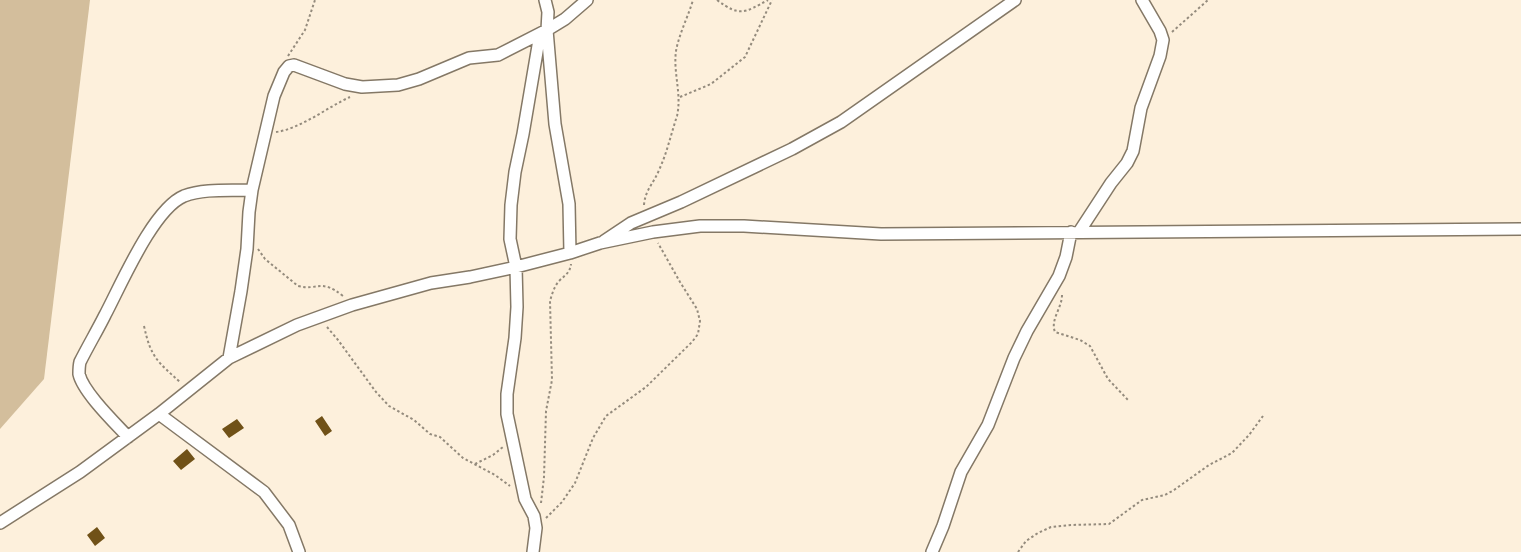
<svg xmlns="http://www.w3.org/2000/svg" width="1521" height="552" font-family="'Roboto Condensed',sans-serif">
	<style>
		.green { fill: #d3be9c }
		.building { fill: #705117 }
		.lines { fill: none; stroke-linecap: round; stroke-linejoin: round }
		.street-casing { stroke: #847866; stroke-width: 14 }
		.path { stroke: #948b7d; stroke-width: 2; stroke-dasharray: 2.5 2.5; stroke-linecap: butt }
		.street { stroke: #fff; stroke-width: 11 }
	</style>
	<rect width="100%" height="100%" fill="#fdf0dc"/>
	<path class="green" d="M 0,0 L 90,0 L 44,379 L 0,429 Z"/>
	<path class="building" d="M 322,416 L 332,431 L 325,436 L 315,421 Z
		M 237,419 L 244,428 L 229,438 L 222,429 Z
		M 187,449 L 195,459 L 181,470 L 173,461 Z
		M 97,527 L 105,538 L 95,546 L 87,535 Z"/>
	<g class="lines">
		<g class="street-casing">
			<path id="street" d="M 545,0 L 548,12 L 547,30 L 555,124 L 569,204 L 570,253
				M 1079,232 L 1111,183 L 1127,163 L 1133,151 L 1141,108 L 1160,56 L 1163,40 L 1160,31 L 1142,0
				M 604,241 L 631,223 L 681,202 L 792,149 L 841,122 L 1015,0
				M 229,358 L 241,291 L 247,249 L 249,212 L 252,190 L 274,96 L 284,72 L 289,66 L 294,65 L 345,84 L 362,87 L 398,85 L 419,79 L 469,58 L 498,55 L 547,30 L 565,19 L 587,0
				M 159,414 L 264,492 L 289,525 L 299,552
				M 128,437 C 115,423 83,392 79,374 C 79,371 79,366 80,362 C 88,346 97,331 105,315 C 121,285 153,209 184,196 C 205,188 231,191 252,190
				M 0,523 L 80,472 L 159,414 L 229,358 L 297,325 L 352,305 L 431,283 L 470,277 L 516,267 L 570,253 L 600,243 L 653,232 L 700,226 L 744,226 L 881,234 L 1521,229
				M 533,552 L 536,528 L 534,516 L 525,499 L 507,414 L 507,394 L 515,338 L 517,307 L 516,267 L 510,239 L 511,205 L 515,172 L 523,134 L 540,34
				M 932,552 L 943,526 L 961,472 L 988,425 L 1014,358 L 1027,331 L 1059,276 L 1066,257 L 1071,232"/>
		</g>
		<path class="path" d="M 717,0 C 740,17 744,13 768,0
			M 1172,32 L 1208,0
			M 288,56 L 305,30 L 315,0
			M 680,97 L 711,84 L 745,57 L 772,0
			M 276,132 C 300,129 328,107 350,97
			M 644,205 C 645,190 654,183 659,170 C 667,153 671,134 677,116 C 682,94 673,73 676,51 C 679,34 688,17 693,0
			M 258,249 L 265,259 L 298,286 C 318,291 321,278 343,296
			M 1062,295 C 1062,308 1050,320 1055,332 L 1080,340 L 1090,346 L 1108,379 L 1128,400
			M 144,326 C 151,358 157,361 181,383
			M 327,327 L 338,340 L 376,392 L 389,406 L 414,420 L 430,434 L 440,437 L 463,458 L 495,475 L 510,486
			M 475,464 L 493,455 L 503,447
			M 541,503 L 544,477 L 546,411 L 552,380 L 550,301 C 552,294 554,287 559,281 C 565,275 570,273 571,264
			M 546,518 L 562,502 L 575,483 L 593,438 L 606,416 L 646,387 L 692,342 L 698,334 L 700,321 L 697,309 L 680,282 L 658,243
			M 1018,552 L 1026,541 L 1038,533 L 1051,527 L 1071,525 L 1109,524 L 1142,500 L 1165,495 L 1174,490 L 1209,465 L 1232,453 L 1249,435 L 1263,416"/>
		<use href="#street" class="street"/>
	</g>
</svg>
